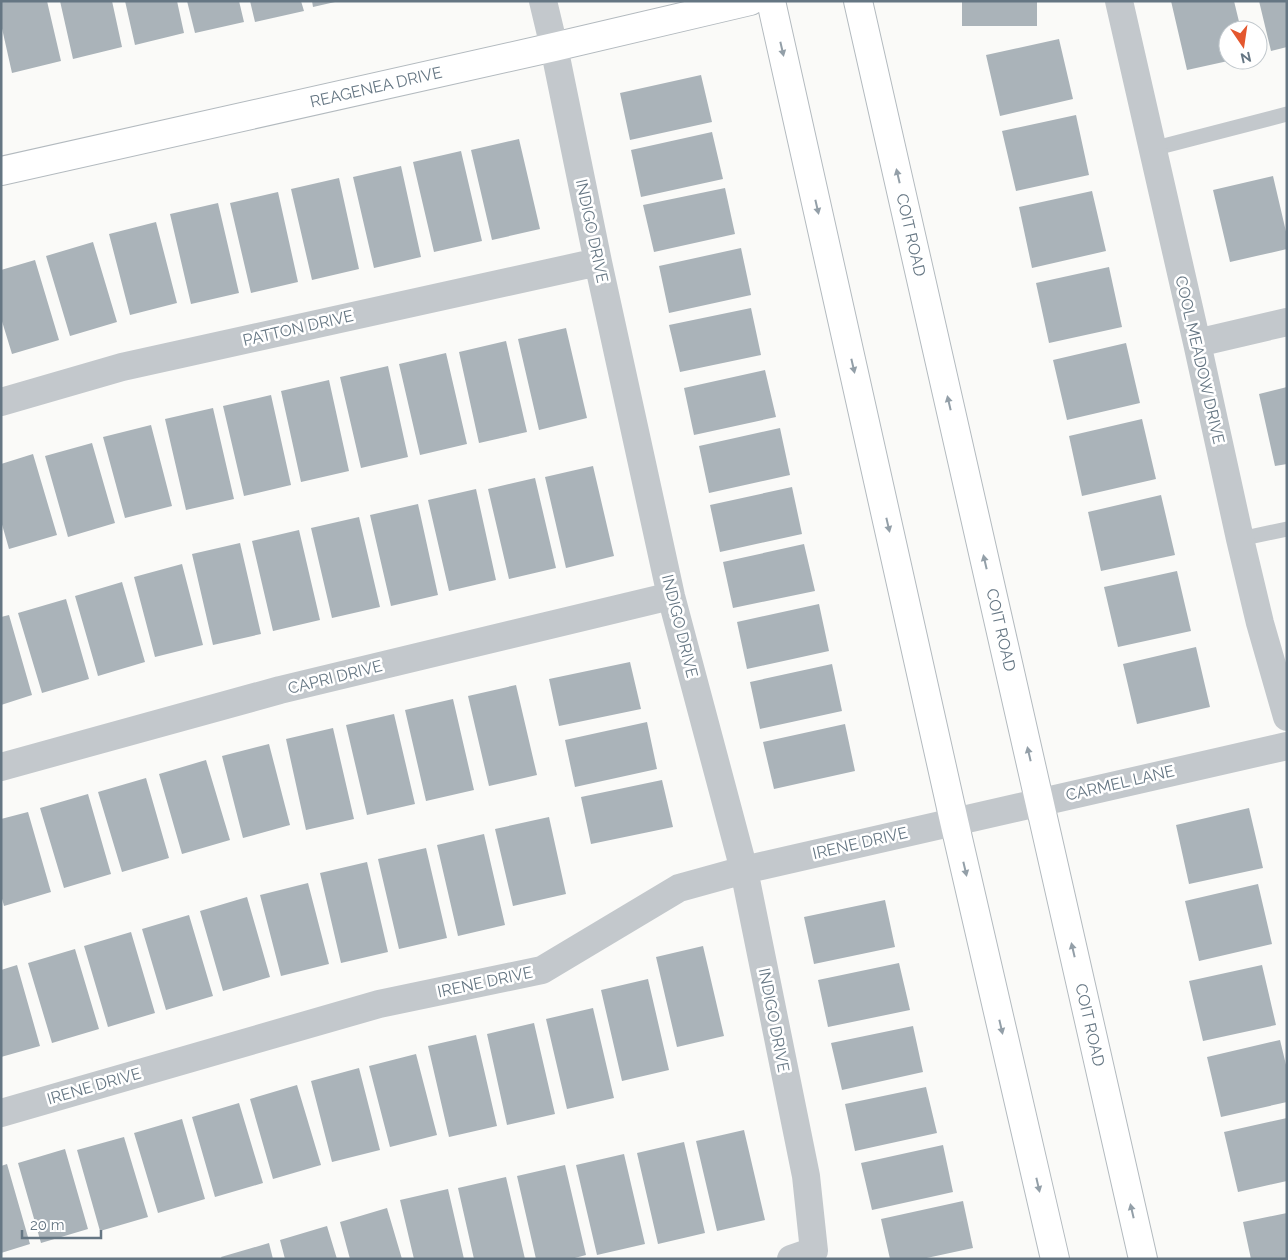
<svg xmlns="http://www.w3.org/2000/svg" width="1288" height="1260" font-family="Raleway,sans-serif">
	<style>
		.building { fill: #aab3b9 }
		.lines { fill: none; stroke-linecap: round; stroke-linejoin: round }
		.secondary-casing { stroke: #b3babf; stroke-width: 30 }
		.lane { stroke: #c3c8cc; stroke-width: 15 }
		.street { stroke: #c3c8cc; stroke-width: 28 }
		.secondary { stroke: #fff; stroke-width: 28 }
		.oneway { fill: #939fa8 }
		.labels { text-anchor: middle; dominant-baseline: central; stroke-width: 5; stroke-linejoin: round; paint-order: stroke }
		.street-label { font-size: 16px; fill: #657683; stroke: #fff }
	</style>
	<rect width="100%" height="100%" fill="#fafaf8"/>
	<path class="building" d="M 1,1 L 47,1 L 61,61 L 12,73 L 1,24 Z
		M 60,1 L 112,1 L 122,47 L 73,59 Z
		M 125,1 L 177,1 L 184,33 L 135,45 Z
		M 187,1 L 239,1 L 244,22 L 195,33 Z
		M 250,1 L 301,1 L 304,11 L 255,22 Z
		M 312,1 L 334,1 L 335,2 L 313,7 Z
		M 962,1 L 1037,1 L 1037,26 L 962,26 Z
		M 1171,1 L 1234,1 L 1241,30 L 1228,30 L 1228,61 L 1187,70 Z
		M 1259,1 L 1287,1 L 1287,47 L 1271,51 Z
		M 1059,39 L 1073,99 L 1000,116 L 986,55 Z
		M 701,75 L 712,122 L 630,140 L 620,93 Z
		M 1076,115 L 1089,175 L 1016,191 L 1002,131 Z
		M 712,132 L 723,179 L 641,197 L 631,150 Z
		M 519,139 L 540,229 L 492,240 L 471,150 Z
		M 461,151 L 482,241 L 434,252 L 413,162 Z
		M 401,166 L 421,257 L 374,268 L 353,177 Z
		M 1273,176 L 1287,236 L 1287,249 L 1230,262 L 1213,190 Z
		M 339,178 L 359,269 L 312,280 L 291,189 Z
		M 725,188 L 735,234 L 654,252 L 643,205 Z
		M 1092,191 L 1106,251 L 1032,268 L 1019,207 Z
		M 278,192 L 298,282 L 251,293 L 230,203 Z
		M 218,203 L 239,293 L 191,304 L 170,214 Z
		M 156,222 L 177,303 L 130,315 L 109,234 Z
		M 93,242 L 117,322 L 70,336 L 46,256 Z
		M 741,248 L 751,295 L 669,313 L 659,266 Z
		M 35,260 L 59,340 L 12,354 L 1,318 L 1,270 Z
		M 1109,267 L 1122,327 L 1049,343 L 1036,283 Z
		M 751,308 L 761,355 L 680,372 L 669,325 Z
		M 566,328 L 587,418 L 539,430 L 518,339 Z
		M 506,341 L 527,432 L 479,443 L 459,352 Z
		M 1126,343 L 1140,403 L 1067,420 L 1053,360 Z
		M 446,353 L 467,444 L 420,455 L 399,364 Z
		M 388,366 L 408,457 L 361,468 L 340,377 Z
		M 765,370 L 776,417 L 694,435 L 684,388 Z
		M 329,380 L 349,471 L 301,482 L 281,391 Z
		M 1287,387 L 1287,464 L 1275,466 L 1259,394 Z
		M 271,395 L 291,485 L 244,496 L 223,406 Z
		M 213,408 L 234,499 L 186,510 L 165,419 Z
		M 1142,419 L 1156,479 L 1082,496 L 1069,436 Z
		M 151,425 L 172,506 L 125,518 L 103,437 Z
		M 780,428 L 790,475 L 709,493 L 699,446 Z
		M 92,443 L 115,523 L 68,537 L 45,456 Z
		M 33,454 L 57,535 L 9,549 L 1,521 L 1,464 Z
		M 593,466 L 614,556 L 566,568 L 545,477 Z
		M 535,478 L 556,568 L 509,579 L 488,489 Z
		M 792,487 L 802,534 L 720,552 L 710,505 Z
		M 476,489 L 496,580 L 449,591 L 428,500 Z
		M 1161,495 L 1175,555 L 1101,571 L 1088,512 Z
		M 418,504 L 438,595 L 391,606 L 370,515 Z
		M 359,517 L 380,607 L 332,618 L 311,528 Z
		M 299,530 L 320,620 L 273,631 L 252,541 Z
		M 240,543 L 261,634 L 213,645 L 192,554 Z
		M 804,544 L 815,591 L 733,608 L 723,562 Z
		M 182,564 L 203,645 L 155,657 L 134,577 Z
		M 1177,571 L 1191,631 L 1118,647 L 1104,587 Z
		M 122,582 L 145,662 L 98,676 L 75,596 Z
		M 66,599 L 89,679 L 42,693 L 18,613 Z
		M 819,604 L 829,651 L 747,669 L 737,622 Z
		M 9,615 L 32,695 L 1,705 L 1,617 Z
		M 1196,647 L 1210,707 L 1137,724 L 1123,664 Z
		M 630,662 L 641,709 L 559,726 L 549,679 Z
		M 832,664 L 842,711 L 760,729 L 750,682 Z
		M 516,685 L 537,775 L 489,786 L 468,696 Z
		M 453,699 L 474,790 L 426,801 L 405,710 Z
		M 394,714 L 415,804 L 367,815 L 346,725 Z
		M 647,722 L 657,769 L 575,787 L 565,740 Z
		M 845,724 L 855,771 L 774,789 L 763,742 Z
		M 333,728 L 354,819 L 306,830 L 286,739 Z
		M 269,744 L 290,825 L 243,838 L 222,756 Z
		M 206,760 L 230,840 L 182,854 L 159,774 Z
		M 146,778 L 169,858 L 122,872 L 98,792 Z
		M 662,780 L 673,827 L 591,844 L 581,797 Z
		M 88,794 L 111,874 L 64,888 L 40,808 Z
		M 1249,808 L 1263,868 L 1189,884 L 1176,825 Z
		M 28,812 L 51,892 L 4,906 L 1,895 L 1,819 Z
		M 549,817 L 566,894 L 513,906 L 495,829 Z
		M 484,834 L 505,925 L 458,936 L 437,845 Z
		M 426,848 L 447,938 L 399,949 L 378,859 Z
		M 367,862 L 388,952 L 341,963 L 320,873 Z
		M 308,883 L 329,964 L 281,976 L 260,895 Z
		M 1258,884 L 1272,944 L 1199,961 L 1185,901 Z
		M 247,897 L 270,977 L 223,991 L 200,911 Z
		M 885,900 L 895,947 L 814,964 L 804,917 Z
		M 189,915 L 213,996 L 166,1010 L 142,929 Z
		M 131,932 L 155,1013 L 108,1027 L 84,946 Z
		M 703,946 L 724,1036 L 677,1047 L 656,957 Z
		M 75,949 L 99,1029 L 52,1043 L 28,963 Z
		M 899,963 L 910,1010 L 828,1027 L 818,980 Z
		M 17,965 L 40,1046 L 1,1057 L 1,970 Z
		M 1262,965 L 1276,1025 L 1203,1041 L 1189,981 Z
		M 648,979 L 669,1070 L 622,1081 L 601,990 Z
		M 593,1008 L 614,1098 L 567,1109 L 546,1019 Z
		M 534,1023 L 555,1114 L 507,1125 L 487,1034 Z
		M 913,1026 L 923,1072 L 842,1090 L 831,1043 Z
		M 476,1035 L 497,1126 L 449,1137 L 428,1046 Z
		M 1280,1040 L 1287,1069 L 1287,1102 L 1221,1117 L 1207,1057 Z
		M 416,1054 L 437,1135 L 390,1147 L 369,1066 Z
		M 359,1068 L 380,1150 L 332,1162 L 311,1081 Z
		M 297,1085 L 321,1165 L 273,1179 L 250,1099 Z
		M 926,1087 L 937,1133 L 855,1151 L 845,1104 Z
		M 239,1103 L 263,1183 L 215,1197 L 192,1117 Z
		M 1287,1118 L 1287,1181 L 1238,1192 L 1224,1132 Z
		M 182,1119 L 205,1199 L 158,1213 L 134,1133 Z
		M 744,1130 L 765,1220 L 717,1231 L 696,1141 Z
		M 124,1137 L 148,1217 L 100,1231 L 77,1150 Z
		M 684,1142 L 705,1233 L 658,1244 L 637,1153 Z
		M 943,1145 L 953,1192 L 872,1210 L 861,1163 Z
		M 65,1149 L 88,1229 L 41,1243 L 18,1163 Z
		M 624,1154 L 645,1244 L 597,1255 L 576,1165 Z
		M 7,1164 L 30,1244 L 1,1253 L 1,1166 Z
		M 565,1165 L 586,1255 L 571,1259 L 536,1259 L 517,1176 Z
		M 506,1177 L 525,1259 L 474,1259 L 458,1188 Z
		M 448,1189 L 464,1259 L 414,1259 L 400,1200 Z
		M 963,1201 L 973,1248 L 922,1259 L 890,1259 L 881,1219 Z
		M 387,1208 L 402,1259 L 350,1259 L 340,1222 Z
		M 1287,1213 L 1287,1259 L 1251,1259 L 1243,1222 Z
		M 327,1226 L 337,1259 L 285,1259 L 280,1240 Z
		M 269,1243 L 273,1259 L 222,1259 L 221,1257 Z"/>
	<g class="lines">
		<g class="secondary-casing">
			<path id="secondary" d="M 771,1 L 954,821 L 1055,1259
				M 858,1 L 1143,1259
				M 1,171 L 554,47 L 750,1"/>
		</g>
		<path class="lane" d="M 1152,149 L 1287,114
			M 1240,539 L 1287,529"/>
		<path class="street" d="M 543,1 L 554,47 L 598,262 L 671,596 L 744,870 L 806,1176 L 814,1251 L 791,1259
			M 1119,1 L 1197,343 L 1240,539 L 1260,623 L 1287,717
			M 1197,343 L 1287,322
			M 1,402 L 122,367 L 598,262
			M 1,767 L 280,690 L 671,596
			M 1,1113 L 379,1004 L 542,970 L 679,888 L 744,870 L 1287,746"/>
		<use href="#secondary" class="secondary"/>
	</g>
	<defs><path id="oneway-solid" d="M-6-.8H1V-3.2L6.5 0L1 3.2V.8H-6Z" transform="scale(1.25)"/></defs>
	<g class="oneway">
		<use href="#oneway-solid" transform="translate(782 49) rotate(77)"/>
		<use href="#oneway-solid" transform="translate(898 176) rotate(-103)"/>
		<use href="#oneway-solid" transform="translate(817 207) rotate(77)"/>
		<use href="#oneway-solid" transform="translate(853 366) rotate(77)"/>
		<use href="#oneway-solid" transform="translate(949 403) rotate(-103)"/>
		<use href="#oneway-solid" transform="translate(888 525) rotate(77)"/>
		<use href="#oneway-solid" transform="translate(985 562) rotate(-103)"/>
		<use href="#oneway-solid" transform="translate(1029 754) rotate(-103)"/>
		<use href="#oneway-solid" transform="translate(965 869) rotate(77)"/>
		<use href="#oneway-solid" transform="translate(1073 950) rotate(-103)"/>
		<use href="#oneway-solid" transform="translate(1001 1027) rotate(77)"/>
		<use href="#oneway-solid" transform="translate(1038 1185) rotate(77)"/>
		<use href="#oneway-solid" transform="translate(1132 1211) rotate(-103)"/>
	</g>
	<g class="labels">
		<g class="street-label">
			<text transform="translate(376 87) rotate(-13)">REAGENEA DRIVE</text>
			<text transform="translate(592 231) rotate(78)">INDIGO DRIVE</text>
			<text transform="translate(911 235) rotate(77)">COIT ROAD</text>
			<text transform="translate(298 328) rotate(-13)">PATTON DRIVE</text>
			<text transform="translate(1200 360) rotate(77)">COOL MEADOW DRIVE</text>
			<text transform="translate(680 626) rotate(76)">INDIGO DRIVE</text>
			<text transform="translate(1001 630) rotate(77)">COIT ROAD</text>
			<text transform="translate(335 677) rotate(-14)">CAPRI DRIVE</text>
			<text transform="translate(1120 783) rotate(-13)">CARMEL LANE</text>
			<text transform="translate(860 843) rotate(-13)">IRENE DRIVE</text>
			<text transform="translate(485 982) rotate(-12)">IRENE DRIVE</text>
			<text transform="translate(774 1020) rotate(79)">INDIGO DRIVE</text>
			<text transform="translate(1090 1025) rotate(77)">COIT ROAD</text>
			<text transform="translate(94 1086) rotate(-16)">IRENE DRIVE</text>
		</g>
	</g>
	<rect width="1288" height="1260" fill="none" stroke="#657683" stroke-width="5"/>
	<g transform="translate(1243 45) rotate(167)"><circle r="24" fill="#ffffff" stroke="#c1c8cd"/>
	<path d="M0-4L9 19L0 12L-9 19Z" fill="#e4572e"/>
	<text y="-8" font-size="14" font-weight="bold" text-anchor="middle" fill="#657683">N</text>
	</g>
	<path d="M22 1230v8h79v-8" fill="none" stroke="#657683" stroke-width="2.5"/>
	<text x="30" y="1230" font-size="15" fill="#657683" stroke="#ffffff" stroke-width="4" paint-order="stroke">20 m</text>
</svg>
